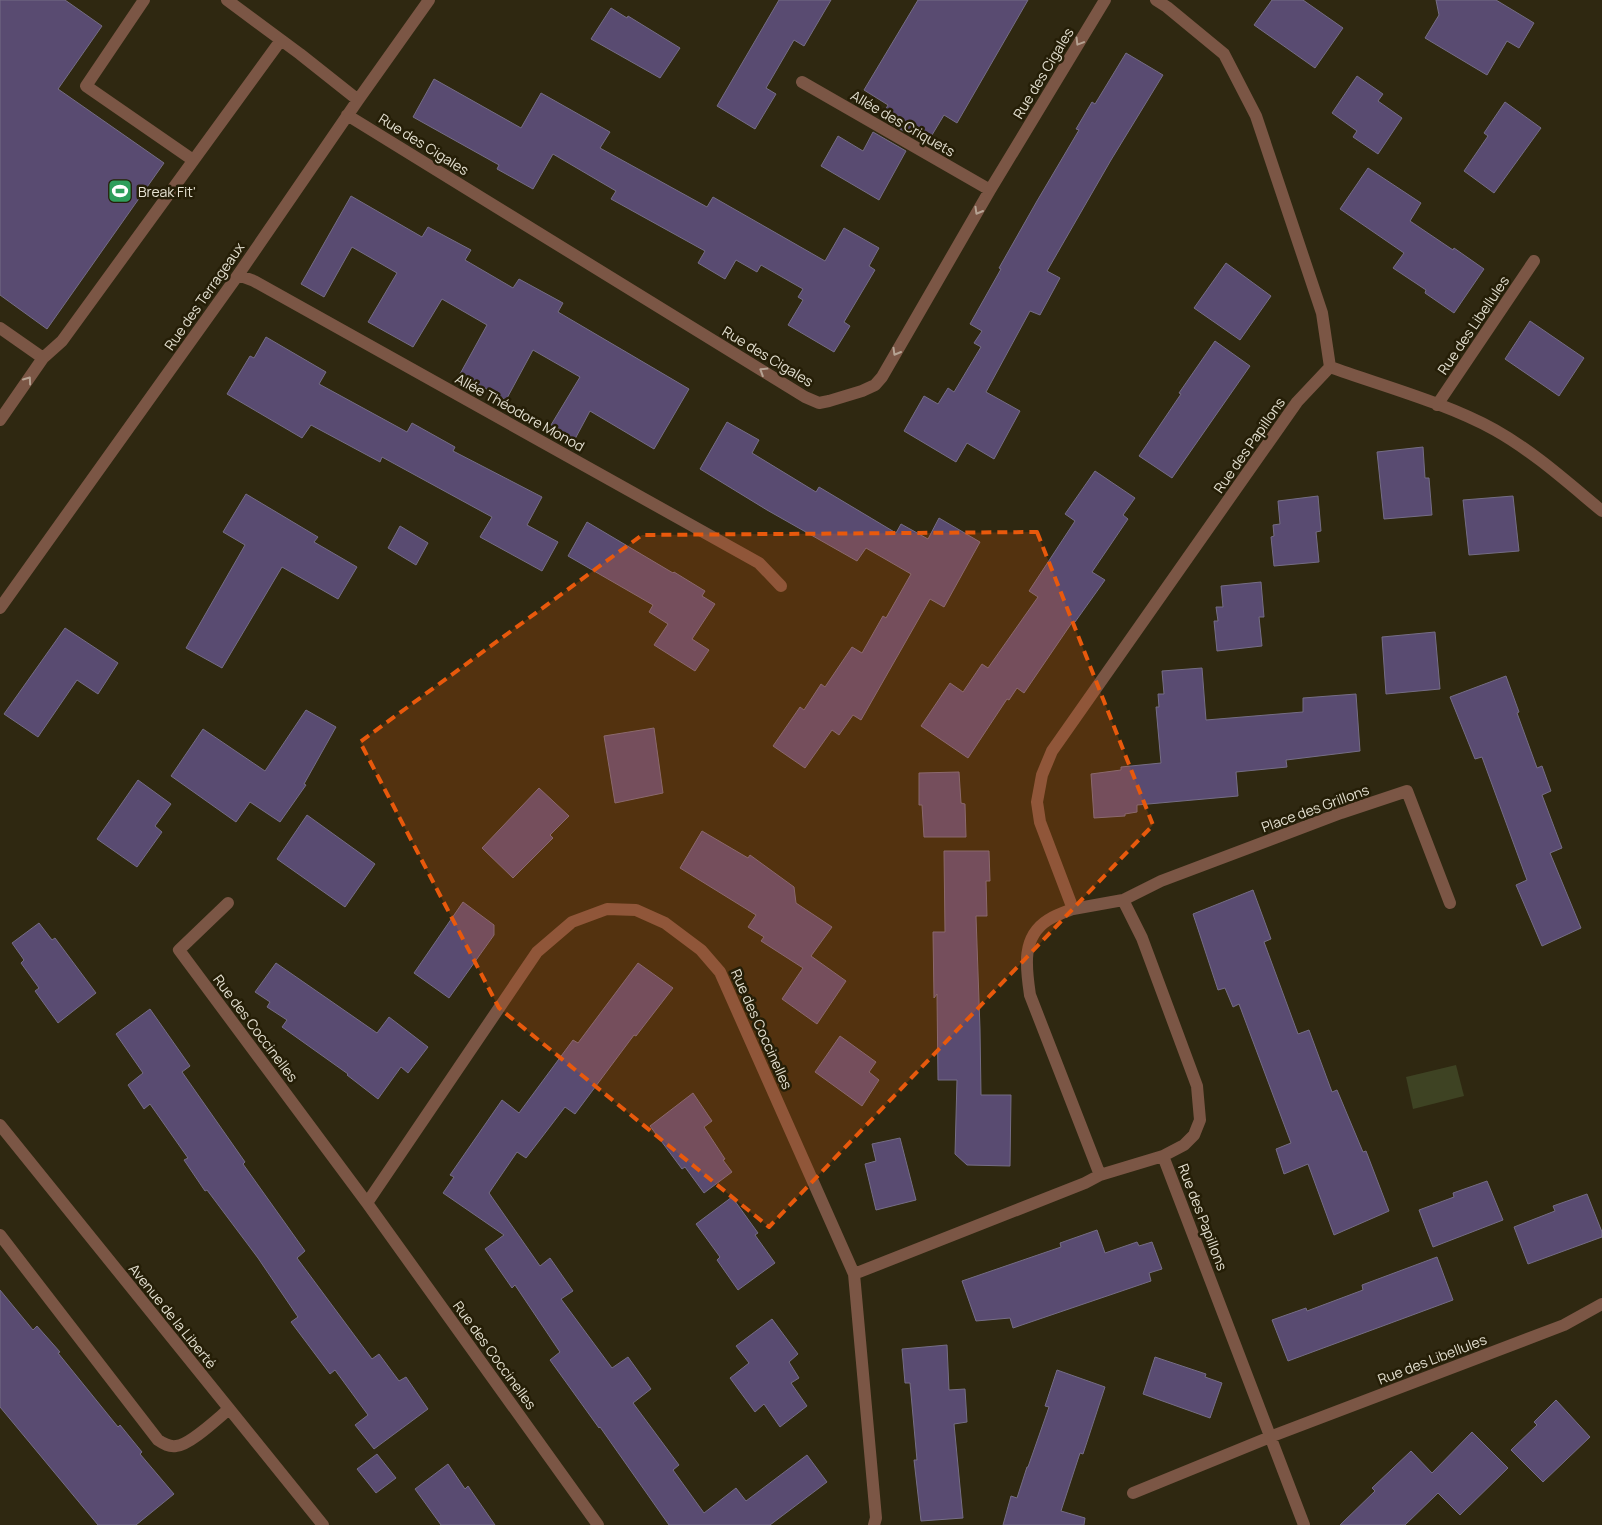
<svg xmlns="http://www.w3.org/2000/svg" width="1602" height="1525" font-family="Manrope,sans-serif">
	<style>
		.green { fill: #3e4323 }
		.building { fill: #594b71; stroke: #756d85 }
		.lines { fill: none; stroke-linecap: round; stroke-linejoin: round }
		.minor { stroke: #7b5645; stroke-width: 12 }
		.oneway { stroke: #b5a292 }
		.marked { fill: #e8590c; fill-opacity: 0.2; stroke: #e8590c; stroke-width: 4; stroke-dasharray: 10 6; stroke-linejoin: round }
		.labels { text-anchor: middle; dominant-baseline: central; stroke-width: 5; stroke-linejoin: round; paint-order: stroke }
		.street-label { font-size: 14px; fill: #e4e0d1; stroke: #251e07 }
		.poi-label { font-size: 14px; fill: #e4e0d1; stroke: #251e07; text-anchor: start }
	</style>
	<rect width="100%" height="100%" fill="#2f2811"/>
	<path class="green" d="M 1456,1065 L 1464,1096 L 1413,1109 L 1406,1077 Z"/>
	<path class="building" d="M 0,0 L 65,0 L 102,26 L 58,89 L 164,163 L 47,329 L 0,295 Z
		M 779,0 L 831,0 L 804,46 L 794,40 L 766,88 L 776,94 L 755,129 L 717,106 Z
		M 918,0 L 1028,0 L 957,123 L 944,115 L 929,140 L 917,132 L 914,137 L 881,118 L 888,105 L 864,90 Z
		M 1272,0 L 1303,0 L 1343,28 L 1315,68 L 1254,25 Z
		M 1436,0 L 1496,0 L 1534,23 L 1519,48 L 1507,41 L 1487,75 L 1425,38 L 1439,15 Z
		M 611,8 L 627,18 L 628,16 L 680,48 L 660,78 L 591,39 Z
		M 1126,53 L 1163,75 L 1111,160 L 1047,271 L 1060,278 L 1040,315 L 1030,311 L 986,392 L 1020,411 L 994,459 L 967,443 L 956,462 L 904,431 L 924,396 L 938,404 L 948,388 L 954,392 L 981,347 L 974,343 L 982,331 L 970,324 L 1001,269 L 999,268 L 1037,201 L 1079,130 L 1076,129 L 1092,102 L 1095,104 Z
		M 1357,76 L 1383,94 L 1378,101 L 1402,118 L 1378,154 L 1353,137 L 1357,131 L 1332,113 Z
		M 434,79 L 521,128 L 541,93 L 610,132 L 600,148 L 707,207 L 713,197 L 825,261 L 844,228 L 879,248 L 869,266 L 875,270 L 844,322 L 850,326 L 834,352 L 788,325 L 803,300 L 798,297 L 803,289 L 761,265 L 757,272 L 736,260 L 725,279 L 698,263 L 705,251 L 611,199 L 616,191 L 553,154 L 533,189 L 497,169 L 499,165 L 413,117 Z
		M 1505,102 L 1541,128 L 1494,193 L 1464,171 L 1488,136 L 1484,133 Z
		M 873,132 L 906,151 L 879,200 L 821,166 L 838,136 L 863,151 Z
		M 1368,168 L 1421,203 L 1410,221 L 1453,250 L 1454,248 L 1484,269 L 1454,313 L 1425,293 L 1426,290 L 1393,268 L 1404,253 L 1340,209 Z
		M 351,196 L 422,237 L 428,227 L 471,250 L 465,260 L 513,288 L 519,279 L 563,303 L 558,312 L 689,389 L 654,449 L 590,411 L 575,439 L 551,425 L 580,377 L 533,350 L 506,400 L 460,374 L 487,325 L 442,299 L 413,347 L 368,322 L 397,273 L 352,247 L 324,297 L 301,284 Z
		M 1226,263 L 1271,296 L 1240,340 L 1194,308 Z
		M 1530,321 L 1584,358 L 1559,396 L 1505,359 Z
		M 266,337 L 326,372 L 319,384 L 407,432 L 412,423 L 455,447 L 453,451 L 542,497 L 527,525 L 558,542 L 542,571 L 480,537 L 492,517 L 382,457 L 380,462 L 311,425 L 302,438 L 227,394 L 250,356 L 254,358 Z
		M 1215,341 L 1250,366 L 1172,478 L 1139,456 L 1181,394 L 1179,393 Z
		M 727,422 L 759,440 L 752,453 L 816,492 L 819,487 L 896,533 L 901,524 L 928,539 L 939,518 L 980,542 L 944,607 L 930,599 L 861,720 L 853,715 L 839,735 L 832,730 L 805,768 L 773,746 L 800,707 L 804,710 L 821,684 L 825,687 L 852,647 L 862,653 L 883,616 L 886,618 L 911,574 L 866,548 L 857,561 L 767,510 L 700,469 Z
		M 1423,447 L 1425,478 L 1429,478 L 1432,515 L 1384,519 L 1377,452 Z
		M 1095,471 L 1135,498 L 1123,515 L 1128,519 L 1092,572 L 1105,580 L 1075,622 L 1073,621 L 1024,693 L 1017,688 L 1009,700 L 1007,699 L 968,758 L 921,726 L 950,683 L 963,692 L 982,664 L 988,668 L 1038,597 L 1029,591 L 1075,521 L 1065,514 Z
		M 246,494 L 318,537 L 314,542 L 357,567 L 338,599 L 282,567 L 222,668 L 186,648 L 245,545 L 223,532 Z
		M 1318,496 L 1321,531 L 1316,532 L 1319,562 L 1274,566 L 1271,537 L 1274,536 L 1273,525 L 1280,524 L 1278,501 Z
		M 1513,496 L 1519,551 L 1469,555 L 1463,500 Z
		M 587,522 L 673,573 L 674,572 L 705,591 L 702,596 L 715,604 L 692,639 L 709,650 L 695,671 L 654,645 L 668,624 L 649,612 L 653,605 L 568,556 Z
		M 400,526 L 428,543 L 416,565 L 388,548 Z
		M 1261,582 L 1264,617 L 1259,617 L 1262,646 L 1217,651 L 1214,621 L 1218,621 L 1216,607 L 1223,607 L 1221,586 Z
		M 65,628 L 118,663 L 98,694 L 77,680 L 38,737 L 4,714 Z
		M 1435,632 L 1440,689 L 1386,694 L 1382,637 Z
		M 1202,668 L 1206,720 L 1303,712 L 1303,698 L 1356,694 L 1360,751 L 1286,760 L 1287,767 L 1236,772 L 1238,796 L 1137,805 L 1137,812 L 1125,814 L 1125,816 L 1094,818 L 1091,774 L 1121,770 L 1121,767 L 1161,763 L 1156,707 L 1159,707 L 1158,694 L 1164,694 L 1162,671 Z
		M 1506,676 L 1519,712 L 1517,713 L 1537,768 L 1542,766 L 1551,791 L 1542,795 L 1562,848 L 1550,853 L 1581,928 L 1542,946 L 1516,885 L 1527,880 L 1482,757 L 1475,759 L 1450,697 Z
		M 306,710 L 336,727 L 304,784 L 306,785 L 280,822 L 250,802 L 236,822 L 171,776 L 203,729 L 265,771 Z
		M 654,728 L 663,793 L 615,803 L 604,736 Z
		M 959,772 L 961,803 L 965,804 L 966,837 L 924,837 L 922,805 L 919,805 L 919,773 Z
		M 138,780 L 171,804 L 155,826 L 162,832 L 137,867 L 97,839 Z
		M 539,788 L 569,816 L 550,835 L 553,838 L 513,878 L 482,848 Z
		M 307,815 L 375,864 L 345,907 L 277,859 Z
		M 702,831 L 748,858 L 750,855 L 794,887 L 796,903 L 832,927 L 811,956 L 846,981 L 817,1024 L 782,999 L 803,968 L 761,941 L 764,937 L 748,927 L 756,915 L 680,868 Z
		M 944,851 L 989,851 L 990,881 L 986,881 L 987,916 L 976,916 L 980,1029 L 981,1095 L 1011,1095 L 1010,1166 L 967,1165 L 955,1154 L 957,1080 L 938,1080 L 937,994 L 934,998 L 933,932 L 945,932 Z
		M 1253,890 L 1271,939 L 1264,942 L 1298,1034 L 1309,1030 L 1332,1092 L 1337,1090 L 1363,1152 L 1366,1151 L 1389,1211 L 1334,1235 L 1308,1164 L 1284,1174 L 1276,1149 L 1291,1143 L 1239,1004 L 1233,1007 L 1225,988 L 1218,990 L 1193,914 Z
		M 463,902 L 494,925 L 494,935 L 449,998 L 414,973 Z
		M 39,923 L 52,940 L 55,938 L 96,993 L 58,1023 L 35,991 L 39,988 L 21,963 L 24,960 L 12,943 Z
		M 276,963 L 377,1033 L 389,1017 L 428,1047 L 408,1073 L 401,1067 L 378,1099 L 347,1075 L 348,1074 L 282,1027 L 287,1020 L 267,1007 L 270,1002 L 255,992 Z
		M 638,963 L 673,988 L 636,1036 L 634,1035 L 575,1114 L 565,1107 L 526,1158 L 517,1152 L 489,1193 L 540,1266 L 550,1258 L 573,1291 L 561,1299 L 612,1368 L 628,1357 L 651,1389 L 633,1403 L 679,1465 L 673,1470 L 704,1513 L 736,1488 L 746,1501 L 807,1455 L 827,1482 L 770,1525 L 669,1525 L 600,1427 L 599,1428 L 550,1360 L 560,1352 L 515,1285 L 512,1288 L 485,1249 L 504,1235 L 443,1193 L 454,1177 L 450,1175 L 502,1100 L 519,1113 L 573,1040 L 578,1043 Z
		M 150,1009 L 190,1066 L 182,1072 L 245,1162 L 243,1164 L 305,1251 L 297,1258 L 372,1359 L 379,1354 L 399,1381 L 406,1377 L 428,1409 L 374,1449 L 355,1425 L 368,1415 L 335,1370 L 330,1374 L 291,1322 L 298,1317 L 258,1258 L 207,1190 L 205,1191 L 184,1160 L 188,1158 L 150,1104 L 144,1109 L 128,1085 L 143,1073 L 116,1034 Z
		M 840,1036 L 876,1062 L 869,1072 L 879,1080 L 862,1106 L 815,1072 Z
		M 693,1093 L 712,1121 L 704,1127 L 725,1159 L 723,1160 L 732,1172 L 704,1193 L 685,1167 L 682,1169 L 650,1126 Z
		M 900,1138 L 916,1200 L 876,1210 L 865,1164 L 876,1161 L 872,1144 Z
		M 1487,1181 L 1503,1220 L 1433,1247 L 1419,1210 L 1454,1197 L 1453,1193 Z
		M 1587,1194 L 1602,1232 L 1602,1237 L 1528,1264 L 1514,1227 L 1555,1211 L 1553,1206 Z
		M 732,1197 L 758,1233 L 755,1235 L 775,1263 L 738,1290 L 717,1260 L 720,1257 L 696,1224 Z
		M 1097,1230 L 1105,1253 L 1137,1242 L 1139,1246 L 1152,1242 L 1162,1269 L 1149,1273 L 1151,1281 L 1013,1328 L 1010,1318 L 976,1321 L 962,1281 L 1061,1247 L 1060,1243 Z
		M 1437,1257 L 1453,1300 L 1288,1361 L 1272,1320 L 1306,1308 L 1307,1311 L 1363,1290 L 1362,1285 Z
		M 0,1290 L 33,1330 L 37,1326 L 60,1352 L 58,1353 L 118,1427 L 120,1425 L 142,1452 L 140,1454 L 174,1494 L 136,1525 L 98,1525 L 0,1407 Z
		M 772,1319 L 798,1354 L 789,1362 L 799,1378 L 791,1383 L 807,1406 L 780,1427 L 764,1404 L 755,1412 L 730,1378 L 749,1363 L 736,1346 Z
		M 947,1345 L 949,1390 L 965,1389 L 967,1422 L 954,1424 L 963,1518 L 921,1521 L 914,1460 L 917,1460 L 910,1383 L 905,1383 L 902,1349 Z
		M 1155,1357 L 1206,1374 L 1205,1377 L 1222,1383 L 1210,1418 L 1143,1394 Z
		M 1057,1370 L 1105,1387 L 1083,1454 L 1080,1453 L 1061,1511 L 1085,1518 L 1084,1525 L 1003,1525 L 1011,1496 L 1017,1498 L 1027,1467 L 1028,1467 L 1049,1407 L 1045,1406 Z
		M 1556,1400 L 1590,1437 L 1543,1482 L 1511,1450 L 1537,1425 L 1534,1422 Z
		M 1472,1432 L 1508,1468 L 1460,1515 L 1438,1493 L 1405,1525 L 1340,1525 L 1375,1491 L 1372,1488 L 1411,1451 L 1432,1473 Z
		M 377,1454 L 396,1478 L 376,1493 L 357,1469 Z
		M 448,1464 L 465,1489 L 468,1486 L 495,1525 L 441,1525 L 415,1489 Z"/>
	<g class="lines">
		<path class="minor" d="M 144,0 L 86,86 L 193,160
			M 227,0 L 300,54 L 358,100
			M 1156,0 L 1167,7 L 1224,54 L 1256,116 L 1322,313 L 1330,367 L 1297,402 L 1052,751 L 1042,775 L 1037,802 L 1040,822 L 1073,909 L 1123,900 L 1142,938 L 1197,1086 L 1200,1120 L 1194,1135 L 1184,1145 L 1163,1156 L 1304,1525
			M 802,82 L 990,190
			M 347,115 L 805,397 L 819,403 L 829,401 L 862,391 L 875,385 L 882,377 L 990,190 L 1105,0
			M 238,275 L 254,281 L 759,563 L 781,586
			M 0,328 L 43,358 L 0,420
			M 43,358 L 62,341 L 281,40
			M 1330,367 C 1383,386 1446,403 1495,430 C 1534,452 1567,482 1602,511
			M 1437,405 L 1534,261
			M 0,608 L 238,275 L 358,100 L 429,0
			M 1123,900 L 1161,881 L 1341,813 L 1407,791 L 1450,903
			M 228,903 L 179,950 L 367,1203 L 598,1525
			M 1073,909 C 1065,912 1056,915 1048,920 C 1021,937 1026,968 1030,995 L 1100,1175
			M 0,1125 L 323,1525
			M 367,1203 L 537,952 L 572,922 L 607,909 L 636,910 L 665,923 L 701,950 L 720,972 L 854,1274 L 876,1518 L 874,1525
			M 0,1235 L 158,1440 C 164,1444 169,1447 176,1446 C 190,1445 218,1418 229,1409
			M 854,1274 L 1085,1183 L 1100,1175 L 1163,1156
			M 1133,1493 L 1270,1437 L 1564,1325 L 1602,1304"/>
	</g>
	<defs><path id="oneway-chevron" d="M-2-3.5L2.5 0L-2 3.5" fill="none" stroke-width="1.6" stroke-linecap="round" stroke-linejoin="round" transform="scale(1.25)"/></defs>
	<g class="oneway">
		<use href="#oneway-chevron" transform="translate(1079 42) rotate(121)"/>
		<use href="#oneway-chevron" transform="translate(978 211) rotate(120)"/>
		<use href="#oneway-chevron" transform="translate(896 352) rotate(120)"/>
		<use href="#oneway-chevron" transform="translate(763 371) rotate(-148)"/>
		<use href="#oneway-chevron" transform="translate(28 380) rotate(-55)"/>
	</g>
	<path class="marked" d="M 1037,532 L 1153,825 L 769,1227 L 499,1008 L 360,742 L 642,535 Z"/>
	<defs>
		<g id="stadium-square" transform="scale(1.25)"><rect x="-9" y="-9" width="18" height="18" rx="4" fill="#2e9e5b" stroke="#251e07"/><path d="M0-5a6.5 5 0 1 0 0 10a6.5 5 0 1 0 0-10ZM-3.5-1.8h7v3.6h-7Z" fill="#fff"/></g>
	</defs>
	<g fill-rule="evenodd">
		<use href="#stadium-square" x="120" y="191"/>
	</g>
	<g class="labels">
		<g class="street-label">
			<text transform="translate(1043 73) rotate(-59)">Rue des Cigales</text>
			<text transform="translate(903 123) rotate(30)">Allée des Criquets</text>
			<text transform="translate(424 144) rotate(32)">Rue des Cigales</text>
			<text transform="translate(204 296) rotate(-55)">Rue des Terrageaux</text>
			<text transform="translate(1473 325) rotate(-56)">Rue des Libellules</text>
			<text transform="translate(768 356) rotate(31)">Rue des Cigales</text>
			<text transform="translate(520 412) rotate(29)">Allée Théodore Monod</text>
			<text transform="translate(1249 445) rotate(-55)">Rue des Papillons</text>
			<text transform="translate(1315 808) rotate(-20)">Place des Grillons</text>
			<text transform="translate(256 1028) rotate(53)">Rue des Coccinelles</text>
			<text transform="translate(762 1029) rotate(66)">Rue des Coccinelles</text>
			<text transform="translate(1203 1217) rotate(69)">Rue des Papillons</text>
			<text transform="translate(173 1316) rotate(51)">Avenue de la Liberté</text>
			<text transform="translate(495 1355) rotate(54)">Rue des Coccinelles</text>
			<text transform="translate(1432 1359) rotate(-21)">Rue des Libellules</text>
		</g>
		<g class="poi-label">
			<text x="138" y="191">Break Fit'</text>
		</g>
	</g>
</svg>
